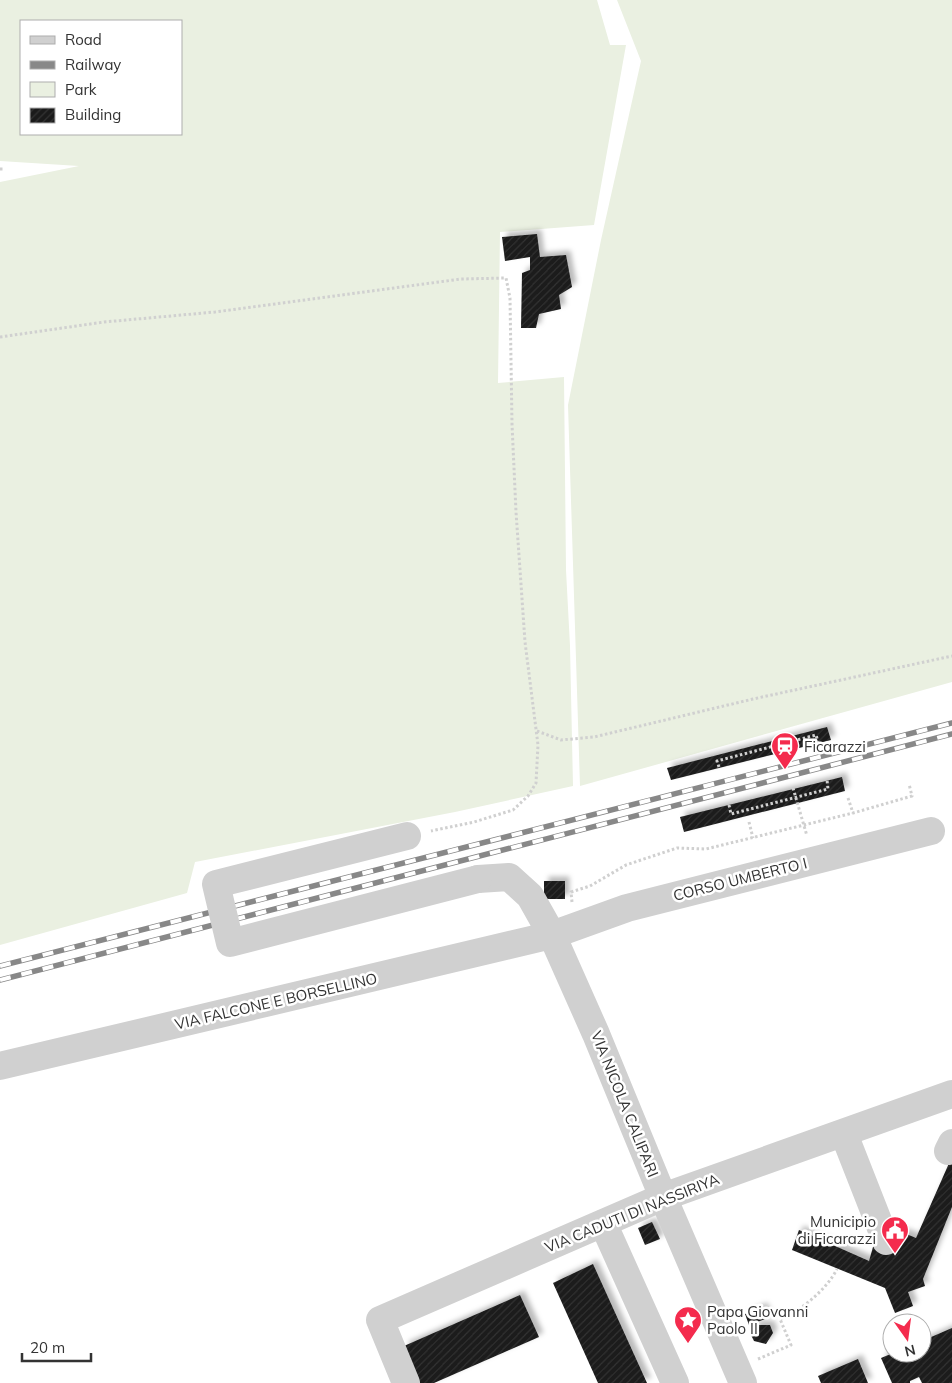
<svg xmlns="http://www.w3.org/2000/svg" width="952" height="1383" font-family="Mulish,sans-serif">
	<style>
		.green { fill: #eaf0e1; fill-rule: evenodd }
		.building { fill: url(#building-hatch); filter: url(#shadow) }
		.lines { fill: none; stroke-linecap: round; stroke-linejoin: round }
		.path { stroke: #d0d0d0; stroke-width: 3; stroke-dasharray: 2.5 2.5; stroke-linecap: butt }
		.minor { stroke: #d0d0d0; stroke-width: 28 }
		.rail-casing { stroke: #888; stroke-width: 5.5 }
		.rail { stroke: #fff; stroke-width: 4; stroke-dasharray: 11; stroke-linecap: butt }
		.minor-bridge { stroke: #d0d0d0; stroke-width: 28 }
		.labels { text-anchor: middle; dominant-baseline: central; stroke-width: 5; stroke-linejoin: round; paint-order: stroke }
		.poi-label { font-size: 15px; fill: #333; stroke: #fff; text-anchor: start }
		.street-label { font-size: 15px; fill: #333; stroke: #fff }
	</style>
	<defs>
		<pattern id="building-hatch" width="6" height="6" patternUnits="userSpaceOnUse" patternTransform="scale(1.25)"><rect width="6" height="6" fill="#1a1a1a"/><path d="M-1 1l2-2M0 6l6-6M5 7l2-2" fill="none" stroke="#333"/></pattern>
		<filter id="shadow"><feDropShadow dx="4.5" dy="-4.5" stdDeviation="2.5" flood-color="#0004"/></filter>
	</defs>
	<rect width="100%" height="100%" fill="#fff"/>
	<path class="green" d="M 0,0 L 597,0 L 610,45 L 626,45 L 594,225 L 500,232 L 498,383 L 564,377 L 566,570 L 570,646 L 573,786 L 455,812 L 195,862 L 187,893 L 0,945 L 0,182 L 79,166 L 0,161 ZM 21,21 L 181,21 L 181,134 L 21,134 Z
		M 617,0 L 952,0 L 952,682 L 580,786 L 568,405 L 601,240 L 641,61 Z"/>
	<path class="building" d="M 537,234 L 540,257 L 566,255 L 572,287 L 559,295 L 561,309 L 539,314 L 536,328 L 521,328 L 522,273 L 530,270 L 530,257 L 505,261 L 502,237 Z
		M 827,727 L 831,740 L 671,780 L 667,768 Z
		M 842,777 L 845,791 L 684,832 L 680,817 Z
		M 544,881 L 565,881 L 565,899 L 544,899 Z
		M 950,1161 L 952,1161 L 952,1207 L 923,1279 L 925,1286 L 908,1292 L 913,1306 L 895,1313 L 885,1288 L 792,1250 L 799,1230 L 869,1261 L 873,1247 L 904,1233 L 916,1238 Z
		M 652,1222 L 660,1239 L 645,1245 L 638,1228 Z
		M 593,1264 L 647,1383 L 598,1383 L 553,1283 Z
		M 520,1295 L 539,1337 L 434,1383 L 420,1383 L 404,1346 Z
		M 763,1307 L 768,1318 L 749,1325 L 745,1314 Z
		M 757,1325 L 770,1325 L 773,1333 L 766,1344 L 754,1341 L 750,1333 Z
		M 952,1328 L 952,1383 L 922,1383 L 919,1377 L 910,1381 L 910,1383 L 892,1383 L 881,1358 L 893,1353 L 922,1353 L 922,1341 Z
		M 858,1359 L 868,1383 L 821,1383 L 818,1376 Z"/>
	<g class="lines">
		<path class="path" d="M 0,169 L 3,169
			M 0,337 L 104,322 L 215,312 L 461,279 L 506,278 L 510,298 L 512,424 L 516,512 L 525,642 L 538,745 L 536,783 L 528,796 L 513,810 L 474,822 L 431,831
			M 537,731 L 561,740 L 594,737 L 753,699 L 952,656
			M 719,767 L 717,761 L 816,735 L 818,742
			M 793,788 L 807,836
			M 848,798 L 853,813
			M 729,805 L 731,814 L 828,789 L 827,780
			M 749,822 L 753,838
			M 572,902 L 571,892 L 590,886 L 626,865 L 677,848 L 706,849 L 853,813 L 912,796 L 909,784
			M 758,1359 L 791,1345 L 780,1319 C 801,1311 827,1289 837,1269"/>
		<path class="minor" d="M 478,879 L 509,877 L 530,896 L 552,935 L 596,1034 L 663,1197 L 743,1383
			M 0,1066 L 552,935 L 627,908 L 931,831
			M 844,1134 L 886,1241
			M 948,1151 L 952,1143
			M 603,1223 L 675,1383
			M 406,1383 L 380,1320 L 663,1197 L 952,1094"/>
		<g class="rail-casing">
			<path id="rail" d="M 0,966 L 952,723
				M 0,980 L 952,734"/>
		</g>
		<use href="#rail" class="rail"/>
		<path class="minor-bridge" d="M 407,836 L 216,884 L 230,943 L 478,879"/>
	</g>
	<defs>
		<g id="station-pin" transform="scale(1.4375)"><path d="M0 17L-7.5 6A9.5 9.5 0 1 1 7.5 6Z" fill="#f42b4d" stroke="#fff"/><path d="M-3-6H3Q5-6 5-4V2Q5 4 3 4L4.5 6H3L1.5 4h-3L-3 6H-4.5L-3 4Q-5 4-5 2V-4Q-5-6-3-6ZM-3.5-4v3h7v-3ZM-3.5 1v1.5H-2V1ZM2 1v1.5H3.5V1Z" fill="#fff"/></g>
		<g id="civic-pin" transform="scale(1.4375)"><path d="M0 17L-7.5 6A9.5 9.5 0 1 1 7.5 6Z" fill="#f42b4d" stroke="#fff"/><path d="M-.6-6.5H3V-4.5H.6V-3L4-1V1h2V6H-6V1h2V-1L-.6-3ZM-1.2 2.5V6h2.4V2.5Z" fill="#fff"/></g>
		<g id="sight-pin" transform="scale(1.4375)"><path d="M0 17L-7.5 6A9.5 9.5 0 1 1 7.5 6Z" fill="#f42b4d" stroke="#fff"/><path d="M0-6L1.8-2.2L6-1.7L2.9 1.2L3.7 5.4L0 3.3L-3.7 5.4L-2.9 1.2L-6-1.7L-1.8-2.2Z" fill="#fff"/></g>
	</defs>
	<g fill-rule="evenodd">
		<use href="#station-pin" x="785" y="746"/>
		<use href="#civic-pin" x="895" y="1230"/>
		<use href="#sight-pin" x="688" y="1320"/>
	</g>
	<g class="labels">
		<g class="poi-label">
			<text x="804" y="746">Ficarazzi</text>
			<text x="876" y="1221" text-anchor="end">Municipio<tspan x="876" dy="17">di Ficarazzi</tspan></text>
			<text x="707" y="1311">Papa Giovanni<tspan x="707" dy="17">Paolo II</tspan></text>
		</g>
		<g class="street-label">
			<text transform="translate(740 879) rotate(-14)">CORSO UMBERTO I</text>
			<text transform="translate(276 1001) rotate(-13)">VIA FALCONE E BORSELLINO</text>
			<text transform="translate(625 1104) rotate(68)">VIA NICOLA CALIPARI</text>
			<text transform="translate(632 1213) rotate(-22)">VIA CADUTI DI NASSIRIYA</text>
		</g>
	</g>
	<rect x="20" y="20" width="162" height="115" fill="#ffffff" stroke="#adadad"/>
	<rect x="30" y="36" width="25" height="8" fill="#d0d0d0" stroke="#adadad"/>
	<text x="65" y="45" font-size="15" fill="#333333">Road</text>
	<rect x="30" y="61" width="25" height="8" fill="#888888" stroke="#adadad"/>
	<text x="65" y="70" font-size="15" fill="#333333">Railway</text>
	<rect x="30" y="82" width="25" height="15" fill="#eaf0e1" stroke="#adadad"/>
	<text x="65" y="95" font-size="15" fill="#333333">Park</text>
	<rect x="30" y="108" width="25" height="15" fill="url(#building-hatch)" stroke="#adadad"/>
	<text x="65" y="120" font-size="15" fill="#333333">Building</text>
	<g transform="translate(907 1338) rotate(166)"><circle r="24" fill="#ffffff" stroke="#adadad"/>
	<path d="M0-4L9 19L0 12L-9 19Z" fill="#f42b4d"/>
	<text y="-8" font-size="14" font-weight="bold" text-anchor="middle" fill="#333333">N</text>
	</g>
	<path d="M22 1353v8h69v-8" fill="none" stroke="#333333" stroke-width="2.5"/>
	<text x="30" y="1353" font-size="15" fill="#333333" stroke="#ffffff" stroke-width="4" paint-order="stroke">20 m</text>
</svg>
